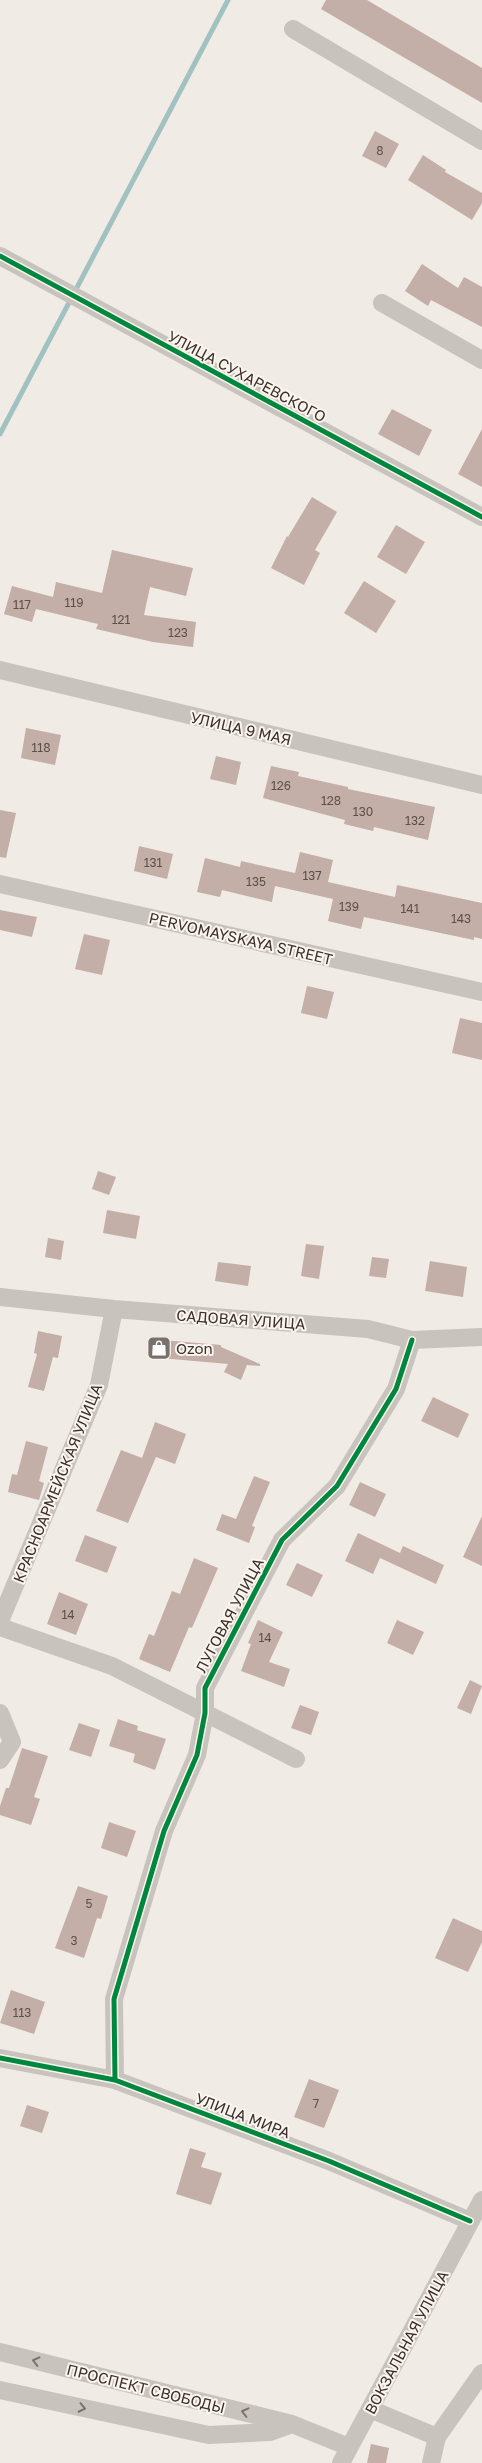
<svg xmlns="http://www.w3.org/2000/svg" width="482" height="2463" font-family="'Golos Text',sans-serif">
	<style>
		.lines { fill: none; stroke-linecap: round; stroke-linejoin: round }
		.stream { stroke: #a1c2c1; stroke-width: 5 }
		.building { fill: #c3afa7 }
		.minor { stroke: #c9c3be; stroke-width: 18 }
		.cycleway-casing { stroke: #fbf5ee; stroke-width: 8 }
		.cycleway { stroke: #00873e; stroke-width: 5 }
		.oneway { stroke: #7b726d }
		.labels { text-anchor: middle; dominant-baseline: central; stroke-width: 4; stroke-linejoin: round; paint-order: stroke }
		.number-label { font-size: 12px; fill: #5d504a }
		.street-label { font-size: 15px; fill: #3b302b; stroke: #fbf5ee }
		.poi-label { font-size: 15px; fill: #3b302b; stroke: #fbf5ee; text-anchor: start }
	</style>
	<rect width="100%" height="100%" fill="#f0ebe5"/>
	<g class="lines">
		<path class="stream" d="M 0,434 L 228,0"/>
	</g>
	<path class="building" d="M 326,0 L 367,0 L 482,68 L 482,103 L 321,9 Z
		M 375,131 L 399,144 L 386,168 L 362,156 Z
		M 423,155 L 446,170 L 445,172 L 482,193 L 482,203 L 472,220 L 408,180 Z
		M 422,264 L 458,288 L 464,277 L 482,287 L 482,327 L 431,300 L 428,306 L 405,291 Z
		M 392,409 L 432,430 L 419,456 L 378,434 Z
		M 482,429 L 482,487 L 458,474 Z
		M 312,497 L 337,512 L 315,550 L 320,553 L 304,585 L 271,568 L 287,536 L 288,537 Z
		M 396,525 L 425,542 L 406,574 L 377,557 Z
		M 112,550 L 193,568 L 186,596 L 150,587 L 144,615 L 196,622 L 193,647 L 153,642 L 96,629 L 98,624 L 36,609 L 32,622 L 4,614 L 12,586 L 53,597 L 56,582 L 102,593 Z
		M 364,581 L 396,601 L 376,633 L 344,613 Z
		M 26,728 L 61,735 L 55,765 L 21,758 Z
		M 216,756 L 241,762 L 236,785 L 210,779 Z
		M 271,766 L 299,772 L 298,776 L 348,787 L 348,789 L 435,807 L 428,840 L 374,827 L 373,831 L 344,824 L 345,820 L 263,798 Z
		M 0,810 L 16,813 L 6,858 L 0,857 Z
		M 139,846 L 173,854 L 167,879 L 134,871 Z
		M 300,852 L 333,860 L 328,882 L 395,897 L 397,885 L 482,903 L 482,939 L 474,937 L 474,940 L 364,917 L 361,929 L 328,921 L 333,899 L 275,886 L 272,902 L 222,890 L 220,897 L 197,892 L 205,858 L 240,867 L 241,861 L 295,873 Z
		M 0,910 L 37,917 L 32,937 L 0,930 Z
		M 84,934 L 110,940 L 102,975 L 75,969 Z
		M 307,986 L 334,992 L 327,1019 L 301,1013 Z
		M 460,1018 L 482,1023 L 482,1060 L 452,1053 Z
		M 98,1171 L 116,1177 L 109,1195 L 92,1189 Z
		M 107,1210 L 140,1216 L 136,1239 L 103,1233 Z
		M 48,1238 L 64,1241 L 61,1260 L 45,1257 Z
		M 306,1244 L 324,1246 L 319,1279 L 301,1276 Z
		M 372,1257 L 389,1259 L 386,1278 L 369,1276 Z
		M 430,1261 L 467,1267 L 463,1297 L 425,1291 Z
		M 218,1262 L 251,1266 L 248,1286 L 215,1281 Z
		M 38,1331 L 62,1336 L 58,1358 L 53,1357 L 44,1391 L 28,1387 L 37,1354 L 34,1353 Z
		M 151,1339 L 221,1345 L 221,1347 L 260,1364 L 260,1366 L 247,1365 L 241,1380 L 224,1372 L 228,1364 L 149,1357 Z
		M 433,1397 L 469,1414 L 458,1438 L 421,1421 Z
		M 155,1422 L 186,1434 L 175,1464 L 156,1457 L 128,1523 L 96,1511 L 121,1450 L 142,1458 Z
		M 26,1441 L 48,1447 L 39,1481 L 44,1483 L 39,1500 L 8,1492 L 12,1474 L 17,1475 Z
		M 254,1476 L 270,1482 L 252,1526 L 255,1527 L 249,1543 L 216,1530 L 222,1514 L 236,1519 Z
		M 360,1482 L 386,1494 L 375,1517 L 349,1505 Z
		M 482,1516 L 482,1566 L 463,1557 Z
		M 358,1533 L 400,1553 L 403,1546 L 444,1565 L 436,1584 L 380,1558 L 373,1574 L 345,1561 Z
		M 85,1535 L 117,1547 L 107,1573 L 75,1561 Z
		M 194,1558 L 218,1568 L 192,1628 L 189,1627 L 170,1672 L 139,1659 L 149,1634 L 154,1636 L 172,1591 L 180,1594 Z
		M 297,1563 L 323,1575 L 312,1597 L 286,1585 Z
		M 59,1592 L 88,1604 L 76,1635 L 47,1624 Z
		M 258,1620 L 283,1632 L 269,1662 L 290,1669 L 284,1687 L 241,1671 L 251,1644 L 248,1643 Z
		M 397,1620 L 424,1632 L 413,1655 L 387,1643 Z
		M 470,1680 L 482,1686 L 471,1714 L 457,1708 Z
		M 300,1705 L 319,1712 L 311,1735 L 291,1728 Z
		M 118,1719 L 138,1726 L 137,1730 L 166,1739 L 155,1770 L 133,1762 L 135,1754 L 109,1746 Z
		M 79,1723 L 100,1730 L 91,1757 L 69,1750 Z
		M 22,1748 L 48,1756 L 34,1797 L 40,1799 L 31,1825 L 0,1815 L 0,1806 L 6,1788 L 9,1788 Z
		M 109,1822 L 136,1831 L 127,1857 L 101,1848 Z
		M 78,1886 L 108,1896 L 101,1919 L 97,1918 L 84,1958 L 55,1948 Z
		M 453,1918 L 482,1931 L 482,1942 L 468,1972 L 435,1958 Z
		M 11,1990 L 45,2002 L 34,2034 L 0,2023 Z
		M 309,2079 L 339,2090 L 324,2128 L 294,2117 Z
		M 27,2105 L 49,2112 L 42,2133 L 20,2126 Z
		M 190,2148 L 206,2153 L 201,2167 L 222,2173 L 211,2205 L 176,2194 Z
		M 371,2444 L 389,2448 L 386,2463 L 367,2463 Z"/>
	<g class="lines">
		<path class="minor" d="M 293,29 L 482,141
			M 0,256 L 482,517
			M 382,303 L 482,360
			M 0,670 L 482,785
			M 0,884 L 482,992
			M 0,1297 L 114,1309 L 368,1329 L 412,1340 L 482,1337
			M 0,1625 L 2,1616 L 99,1385 L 114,1309
			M 0,1627 L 112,1666 L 296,1759
			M 0,1713 L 12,1742 L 0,1760
			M 0,2058 L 115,2080 L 329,2161 L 470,2221
			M 115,2080 L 114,1999 L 164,1831 L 197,1755 L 205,1713 L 205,1688 L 282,1540 L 337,1486 L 396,1389 L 412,1340
			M 0,2352 L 292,2424
			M 0,2390 L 209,2435 L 270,2432 L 292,2424 L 349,2447
			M 370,2409 L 437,2437
			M 341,2463 L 482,2200
			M 431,2463 L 437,2437 L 482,2373"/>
		<g class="cycleway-casing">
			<path id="cycleway" d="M 0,256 L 482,517
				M 0,2058 L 115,2080 L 329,2161 L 470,2221
				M 115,2080 L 114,1999 L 164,1831 L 197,1755 L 205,1713 L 205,1688 L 282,1540 L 337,1486 L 396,1389 L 412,1340"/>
		</g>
		<use href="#cycleway" class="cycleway"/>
	</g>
	<defs><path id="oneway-chevron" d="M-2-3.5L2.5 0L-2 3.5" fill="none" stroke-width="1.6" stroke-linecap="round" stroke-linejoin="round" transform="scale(1.25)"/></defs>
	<g class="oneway">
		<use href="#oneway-chevron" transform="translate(36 2361) rotate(-166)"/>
		<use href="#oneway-chevron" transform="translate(82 2408) rotate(12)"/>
		<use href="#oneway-chevron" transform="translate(245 2412) rotate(-166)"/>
	</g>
	<defs>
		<g id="shop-square" transform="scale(1.25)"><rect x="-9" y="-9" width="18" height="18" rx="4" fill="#7a716c" stroke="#fbf5ee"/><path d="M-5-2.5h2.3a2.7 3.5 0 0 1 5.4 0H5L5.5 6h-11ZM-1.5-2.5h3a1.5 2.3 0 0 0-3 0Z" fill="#fff"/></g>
	</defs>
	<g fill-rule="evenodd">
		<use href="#shop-square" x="159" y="1348"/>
	</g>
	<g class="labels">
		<g class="number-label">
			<text x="380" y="150">8</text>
			<text x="74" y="602">119</text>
			<text x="22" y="604">117</text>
			<text x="121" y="619">121</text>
			<text x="178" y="632">123</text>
			<text x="41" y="747">118</text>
			<text x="281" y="785">126</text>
			<text x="331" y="800">128</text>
			<text x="363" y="811">130</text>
			<text x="415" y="820">132</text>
			<text x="153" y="862">131</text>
			<text x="312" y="875">137</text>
			<text x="256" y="881">135</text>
			<text x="349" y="906">139</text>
			<text x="410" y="908">141</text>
			<text x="461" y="918">143</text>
			<text x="68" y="1614">14</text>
			<text x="265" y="1637">14</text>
			<text x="89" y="1903">5</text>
			<text x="74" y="1940">3</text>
			<text x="22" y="2012">113</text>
			<text x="316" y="2103">7</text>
		</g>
		<g class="street-label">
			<text transform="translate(247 376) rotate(28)">УЛИЦА СУХАРЕВСКОГО</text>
			<text transform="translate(241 728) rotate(13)">УЛИЦА 9 МАЯ</text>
			<text transform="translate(241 938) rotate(13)">PERVOMAYSKAYA STREET</text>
			<text transform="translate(241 1319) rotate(4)">САДОВАЯ УЛИЦА</text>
			<text transform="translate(57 1483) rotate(-68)">КРАСНОАРМЕЙСКАЯ УЛИЦА</text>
			<text transform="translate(229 1615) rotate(-62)">ЛУГОВАЯ УЛИЦА</text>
			<text transform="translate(243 2115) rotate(21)">УЛИЦА МИРА</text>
			<text transform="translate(406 2342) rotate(-62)">ВОКЗАЛЬНАЯ УЛИЦА</text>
			<text transform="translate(146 2388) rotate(14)">ПРОСПЕКТ СВОБОДЫ</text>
		</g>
		<g class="poi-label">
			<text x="176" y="1348">Ozon</text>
		</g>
	</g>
</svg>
